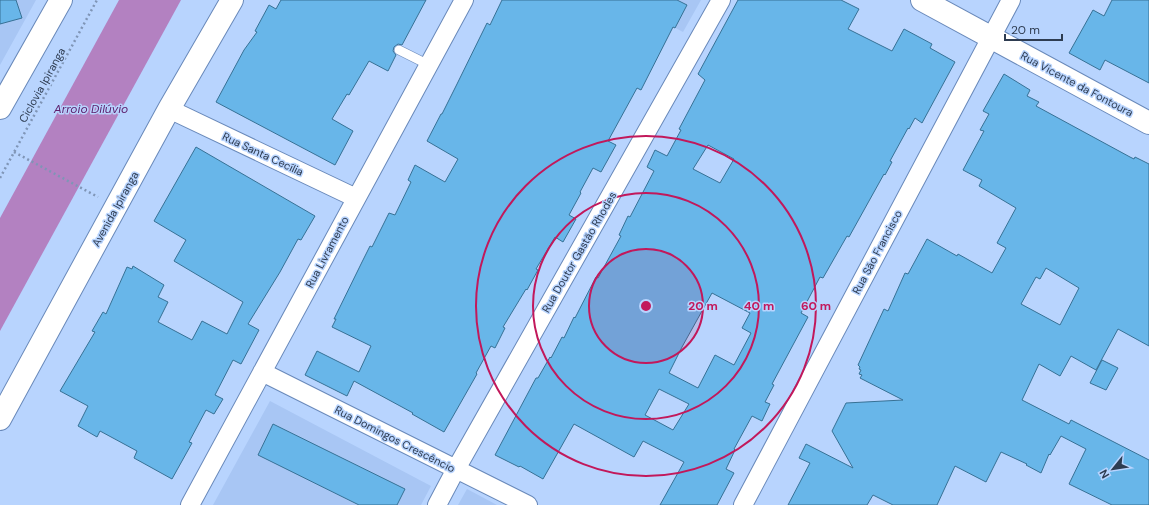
<svg xmlns="http://www.w3.org/2000/svg" width="1149" height="505" font-family="'DM Sans',sans-serif">
	<style>
		.built { fill: #a8c6f4 }
		.water { fill: #b381c1 }
		.building { fill: #68b6e9; stroke: #377195; fill-rule: evenodd }
		.lines { fill: none; stroke-linecap: round; stroke-linejoin: round }
		.service-casing { stroke: #6989ba; stroke-width: 10 }
		.minor-casing { stroke: #6989ba; stroke-width: 20 }
		.tertiary-casing { stroke: #6989ba; stroke-width: 24 }
		.secondary-casing { stroke: #6989ba; stroke-width: 24 }
		.path { stroke: #7f95b6; stroke-width: 2.5; stroke-dasharray: 2 3; stroke-linecap: butt }
		.service { stroke: #fff; stroke-width: 9 }
		.minor { stroke: #fff; stroke-width: 18 }
		.tertiary { stroke: #fff; stroke-width: 22 }
		.secondary { stroke: #fff; stroke-width: 22 }
		.ring { fill: none; stroke: #c2185b; stroke-width: 2 }
		.labels { text-anchor: middle; dominant-baseline: central; stroke-width: 3; stroke-linejoin: round; paint-order: stroke }
		.street-label { font-size: 11px; fill: #2e3c51; stroke: #b8d4fe }
		.water-label { font-size: 12px; font-style: italic; fill: #5e216e; stroke: #b8d4fe }
		.centre { fill: #c2185b; stroke: #b8d4fe; stroke-width: 2 }
		.ring-label { font-size: 12px; text-anchor: middle; font-weight: bold; fill: #c2185b; stroke: #b8d4fe; stroke-width: 3; stroke-linejoin: round; paint-order: stroke }
	</style>
	<rect width="100%" height="100%" fill="#b8d4fe"/>
	<path class="built" d="M 0,0 L 36,0 L 0,65 Z
		M 623,0 L 701,0 L 683,32 Z
		M 270,401 L 431,486 L 421,505 L 213,505 Z
		M 467,489 L 497,505 L 458,505 Z"/>
	<path class="water" d="M 119,0 L 181,0 L 0,331 L 0,218 Z"/>
	<path class="building" d="M 0,0 L 16,0 L 22,18 L 0,24 Z
		M 281,0 L 426,0 L 402,45 L 398,44 L 394,47 L 393,51 L 396,55 L 388,71 L 369,61 L 349,95 L 347,94 L 332,119 L 353,131 L 335,165 L 216,102 L 244,50 L 257,32 L 255,31 L 269,5 L 276,9 Z
		M 502,0 L 677,0 L 687,5 L 675,28 L 673,27 L 641,90 L 637,88 L 608,141 L 616,145 L 601,172 L 593,168 L 580,192 L 581,193 L 569,215 L 576,219 L 563,242 L 555,237 L 536,269 L 538,270 L 527,290 L 526,289 L 503,327 L 505,328 L 495,348 L 491,346 L 476,373 L 477,374 L 444,432 L 412,414 L 413,413 L 354,381 L 347,396 L 305,375 L 317,351 L 359,372 L 371,346 L 332,327 L 336,319 L 334,319 L 362,262 L 370,246 L 372,247 L 389,213 L 395,215 L 411,182 L 408,180 L 415,165 L 445,182 L 458,159 L 427,141 L 441,114 L 442,114 L 457,84 L 487,23 L 490,25 Z
		M 738,0 L 841,0 L 859,9 L 848,29 L 892,51 L 904,29 L 932,44 L 930,48 L 955,62 L 922,123 L 915,118 L 909,129 L 908,128 L 890,161 L 892,162 L 885,175 L 884,174 L 849,237 L 847,236 L 823,278 L 820,277 L 801,313 L 808,317 L 772,384 L 774,385 L 765,402 L 770,404 L 762,421 L 752,416 L 734,449 L 735,450 L 726,469 L 734,473 L 717,505 L 660,505 L 684,462 L 643,441 L 634,457 L 574,424 L 543,479 L 520,466 L 519,467 L 495,455 L 536,378 L 538,378 L 550,357 L 551,358 L 562,337 L 564,338 L 574,317 L 575,318 L 596,277 L 598,278 L 621,236 L 619,235 L 628,216 L 630,217 L 654,171 L 647,167 L 655,150 L 667,156 L 681,130 L 679,129 L 705,80 L 698,74 ZM 708,145 L 734,159 L 720,183 L 693,169 ZM 712,293 L 750,313 L 742,328 L 751,333 L 734,365 L 715,355 L 698,388 L 669,373 L 682,347 ZM 659,389 L 689,404 L 673,430 L 645,415 Z
		M 1112,0 L 1149,0 L 1149,83 L 1105,60 L 1100,70 L 1069,53 L 1093,10 L 1104,16 Z
		M 1004,74 L 1030,90 L 1027,96 L 1039,102 L 1036,106 L 1130,157 L 1134,159 L 1135,157 L 1149,164 L 1149,346 L 1118,329 L 1096,370 L 1071,356 L 1060,376 L 1039,364 L 1022,400 L 1069,424 L 1071,420 L 1149,460 L 1149,505 L 1112,505 L 1069,484 L 1086,449 L 1061,436 L 1050,455 L 1049,454 L 1041,473 L 1026,465 L 1027,464 L 1001,452 L 986,482 L 955,466 L 937,505 L 893,505 L 873,495 L 867,505 L 788,505 L 810,463 L 799,458 L 806,444 L 853,468 L 832,431 L 846,403 L 903,400 L 860,378 L 862,375 L 859,374 L 861,370 L 859,369 L 860,367 L 858,365 L 884,309 L 888,311 L 905,273 L 908,274 L 927,239 L 957,256 L 958,254 L 992,273 L 1006,248 L 997,243 L 1016,208 L 979,186 L 982,180 L 963,170 L 984,131 L 980,130 L 989,114 L 983,111 ZM 1046,268 L 1079,288 L 1060,325 L 1021,304 L 1036,277 L 1040,279 Z
		M 196,147 L 315,216 L 301,240 L 298,239 L 280,272 L 248,324 L 259,330 L 241,364 L 233,360 L 215,395 L 223,399 L 214,414 L 206,410 L 189,442 L 192,443 L 172,479 L 134,458 L 137,451 L 100,431 L 97,437 L 78,426 L 88,406 L 60,391 L 95,332 L 92,331 L 103,312 L 106,314 L 127,267 L 132,269 L 133,266 L 164,285 L 158,297 L 168,302 L 158,322 L 192,340 L 202,321 L 227,334 L 243,302 L 174,261 L 186,240 L 154,221 Z
		M 1102,360 L 1118,368 L 1106,390 L 1090,383 Z
		M 273,424 L 405,489 L 397,505 L 359,505 L 258,455 Z"/>
	<g class="lines">
		<g class="service-casing">
			<path id="service" d="M 399,50 L 429,65"/>
		</g>
		<g class="minor-casing">
			<path id="minor" d="M 169,109 L 356,198
				M 262,372 L 528,505
				M 190,505 L 464,0
				M 437,505 L 456,469 L 721,0
				M 743,505 L 1011,0"/>
		</g>
		<g class="tertiary-casing">
			<path id="tertiary" d="M 922,0 L 1149,123"/>
		</g>
		<g class="secondary-casing">
			<path id="secondary" d="M 0,108 L 61,0
				M 0,419 L 169,109 L 232,0"/>
		</g>
		<path class="path" d="M 14,152 L 98,197
			M 0,178 L 97,0"/>
		<use href="#service" class="service"/>
		<use href="#minor" class="minor"/>
		<use href="#tertiary" class="tertiary"/>
		<use href="#secondary" class="secondary"/>
	</g>
	<circle cx="646" cy="306" r="57" fill="#c2185b" fill-opacity=".12"/>
	<g class="ring">
		<circle cx="646" cy="306" r="57"/>
		<circle cx="646" cy="306" r="113"/>
		<circle cx="646" cy="306" r="170"/>
	</g>
	<g class="labels">
		<g class="street-label">
			<text transform="translate(1077 84) rotate(28)">Rua Vicente da Fontoura</text>
			<text transform="translate(42 85) rotate(-61)">Ciclovia Ipiranga</text>
			<text transform="translate(263 154) rotate(25)">Rua Santa Cecília</text>
			<text transform="translate(115 209) rotate(-61)">Avenida Ipiranga</text>
			<text transform="translate(327 252) rotate(-62)">Rua Livramento</text>
			<text transform="translate(579 252) rotate(-60)">Rua Doutor Gastão Rhodes</text>
			<text transform="translate(877 252) rotate(-62)">Rua São Francisco</text>
			<text transform="translate(395 439) rotate(27)">Rua Domingos Crescêncio</text>
		</g>
		<g class="water-label">
			<text x="91" y="109">Arroio Dilúvio</text>
		</g>
	</g>
	<circle cx="646" cy="306" r="6" class="centre"/>
	<g class="ring-label">
		<text x="703" y="310">20 m</text>
		<text x="759" y="310">40 m</text>
		<text x="816" y="310">60 m</text>
	</g>
	<g transform="translate(1113 469) rotate(240)" stroke="#b8d4fe" stroke-width="3" paint-order="stroke">
	<path d="M0-3L7 15L0 10L-7 15Z" fill="#2e3c51"/>
	<text y="-6" font-size="11" font-weight="bold" text-anchor="middle" fill="#2e3c51">N</text>
	</g>
	<path d="M1005 34v6h57v-6" fill="none" stroke="#2e3c51" stroke-width="2"/>
	<text x="1011" y="34" font-size="12" fill="#2e3c51" stroke="#b8d4fe" stroke-width="3" paint-order="stroke">20 m</text>
</svg>
